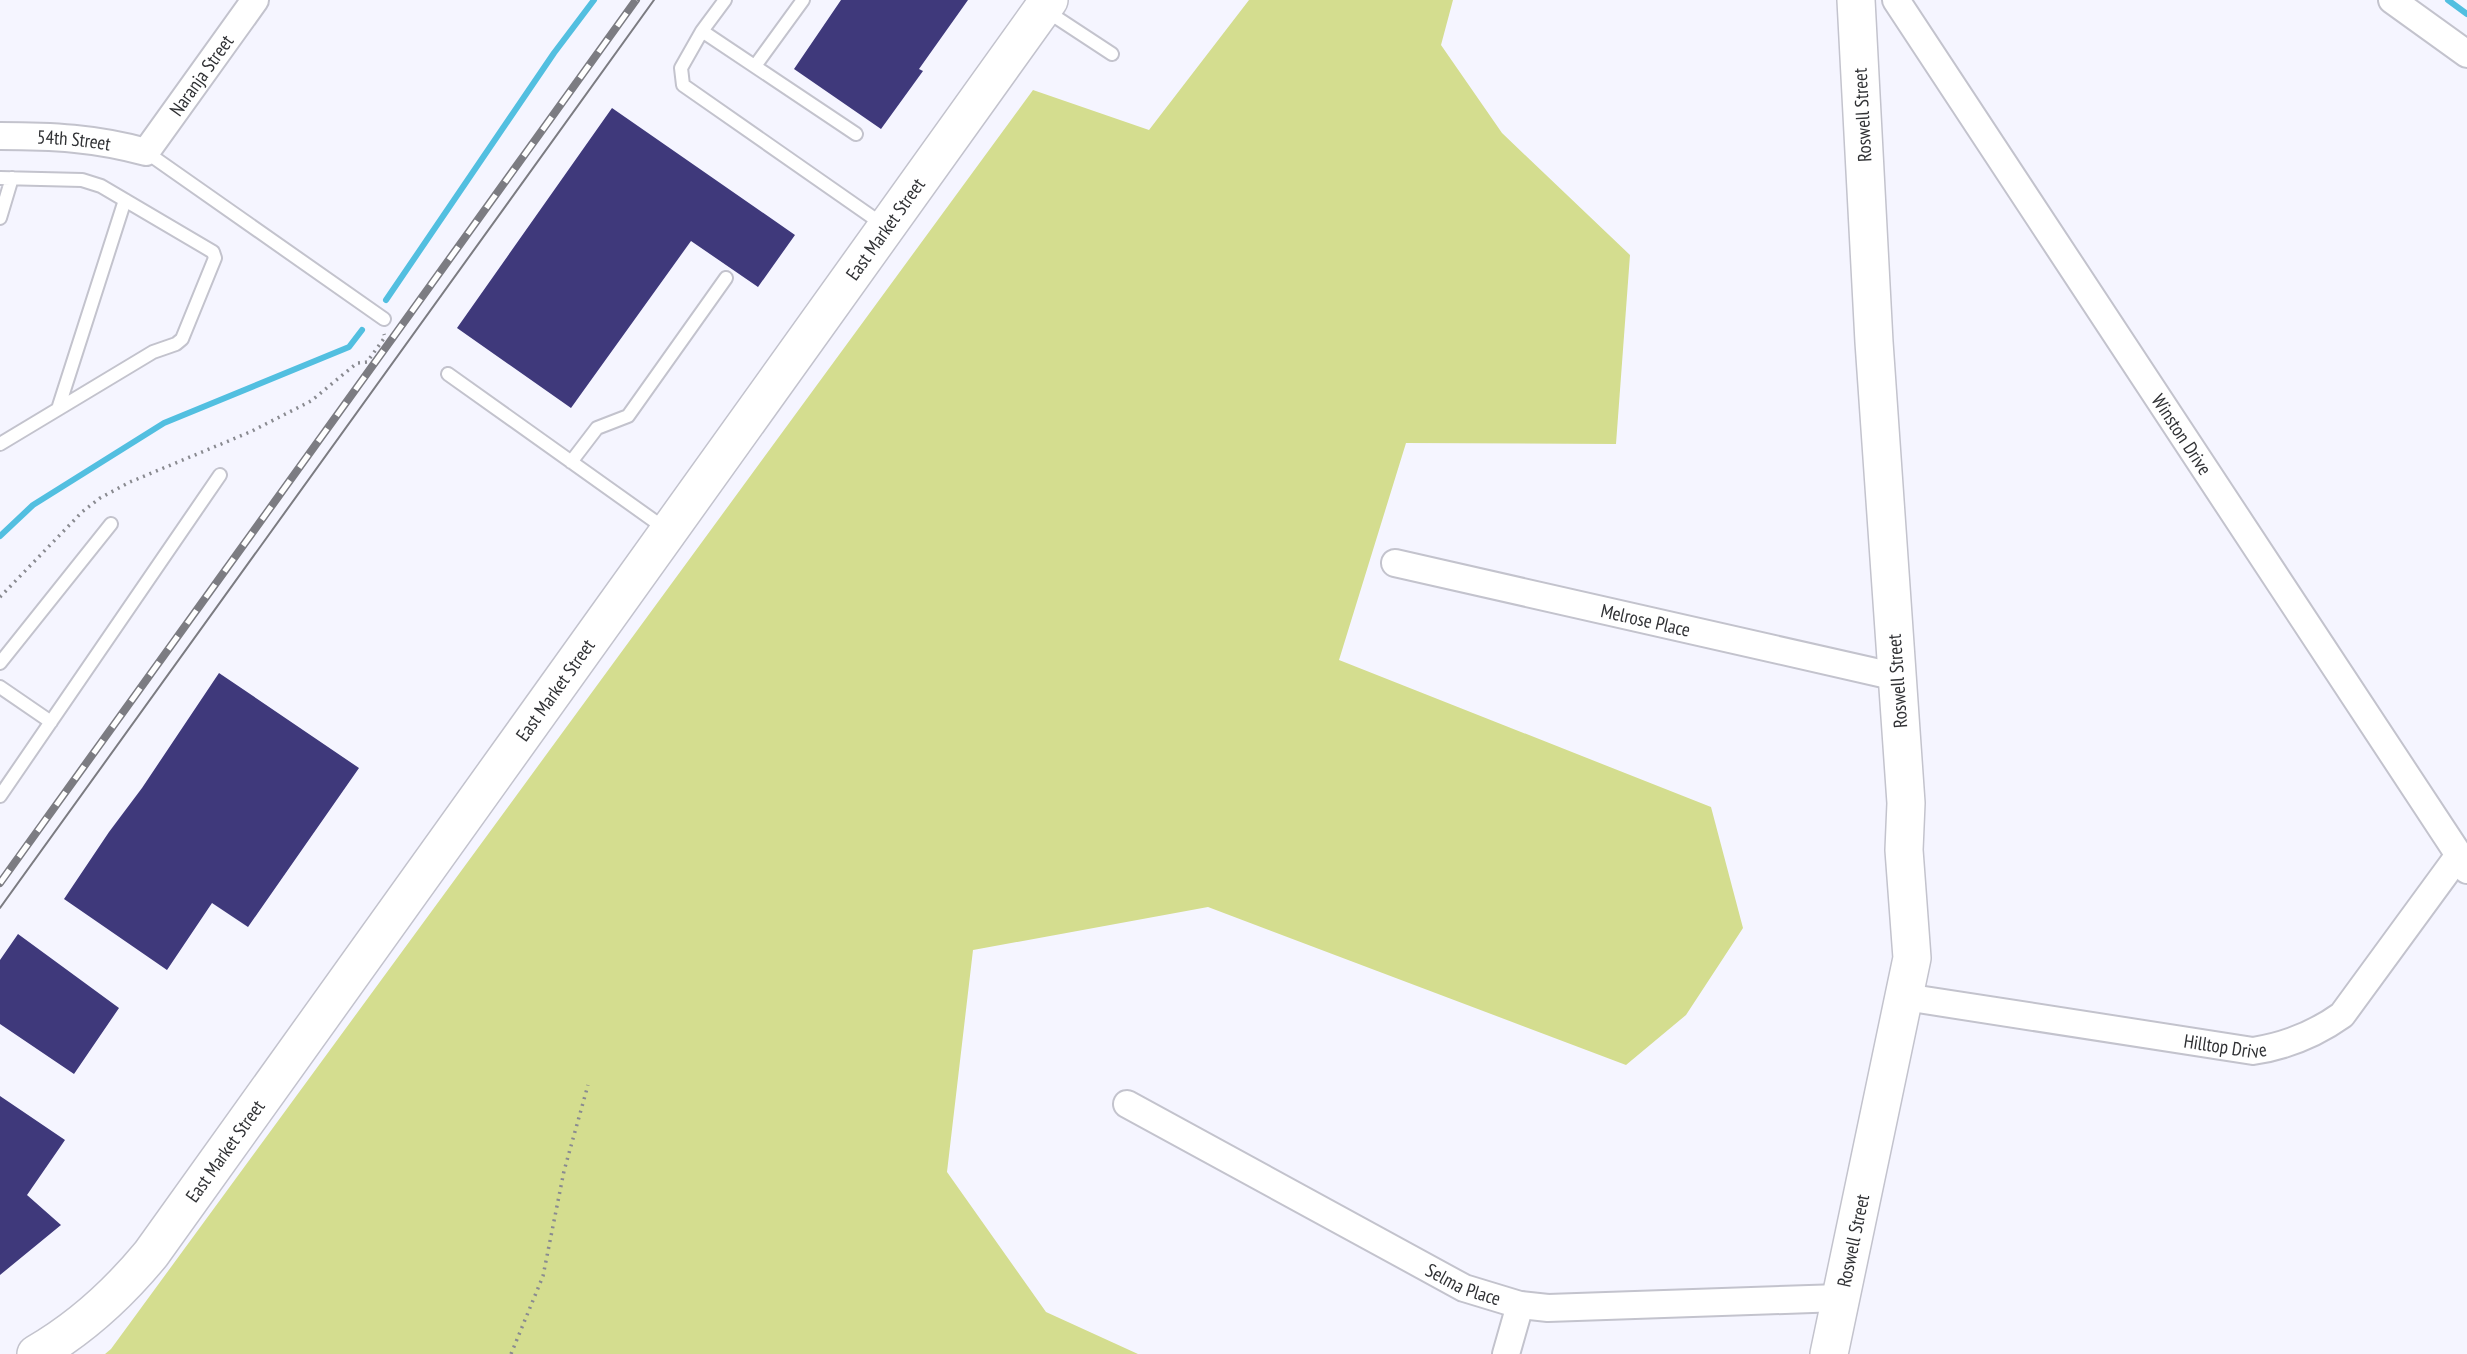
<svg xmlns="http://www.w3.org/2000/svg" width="2467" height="1354" font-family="'PT Sans Narrow',sans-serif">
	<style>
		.green { fill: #d4dd8f }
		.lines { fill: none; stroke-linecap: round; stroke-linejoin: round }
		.stream { stroke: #52bfe0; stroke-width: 6 }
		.building { fill: #3f397b }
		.lane-casing { stroke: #c3c3cd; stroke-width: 16 }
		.street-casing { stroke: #c3c3cd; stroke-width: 30 }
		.secondary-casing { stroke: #c3c3cd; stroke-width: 40 }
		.path { stroke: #898a90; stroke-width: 3.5; stroke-dasharray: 2 5; stroke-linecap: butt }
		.lane { stroke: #fff; stroke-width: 12 }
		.street { stroke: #fff; stroke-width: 26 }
		.secondary { stroke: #fff; stroke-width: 37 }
		.tram { stroke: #7c7c82; stroke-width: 2 }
		.rail-casing { stroke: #7c7c82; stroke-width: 8 }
		.rail { stroke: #fff; stroke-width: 5; stroke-dasharray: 16; stroke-linecap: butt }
		.labels { text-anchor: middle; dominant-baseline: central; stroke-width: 7; stroke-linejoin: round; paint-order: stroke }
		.street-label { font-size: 19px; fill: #303134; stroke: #fff }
	</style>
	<rect width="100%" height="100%" fill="#f5f5ff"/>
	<path class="green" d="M 1249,0 L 1453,0 L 1441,45 L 1502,133 L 1630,255 L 1616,444 L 1406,443 L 1339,660 L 1711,807 L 1743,928 L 1686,1015 L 1626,1065 L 1208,907 L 973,950 L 947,1172 L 1046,1312 L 1138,1354 L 105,1354 L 111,1349 L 1033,90 L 1149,130 Z"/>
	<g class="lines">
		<path class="stream" d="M 2448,0 L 2467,14
			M 386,300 L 554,53 L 594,0
			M 0,536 L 33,505 L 164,423 L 349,347 L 362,330"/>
	</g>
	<path class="building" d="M 841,0 L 968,0 L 919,69 L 923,71 L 881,129 L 794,69 Z
		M 612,108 L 795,235 L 758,287 L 691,241 L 571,408 L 457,328 Z
		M 219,673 L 359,768 L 248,927 L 212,903 L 167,970 L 64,899 L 109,832 L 142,788 Z
		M 18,934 L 119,1008 L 74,1074 L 0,1024 L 0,960 Z
		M 0,1096 L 65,1140 L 27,1195 L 61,1225 L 0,1275 Z"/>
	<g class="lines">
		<g class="lane-casing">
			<path id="lane" d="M 725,0 L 702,31 L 681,68 L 683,85 L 885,226
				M 1045,10 L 1112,54
				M 702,31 L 856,134
				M 755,66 L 803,0
				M 146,152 L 384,319
				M 0,178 L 82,180 L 101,186 L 213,252 L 215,258 L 182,339 L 176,344 L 153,352 L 0,444
				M 0,218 L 12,178
				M 448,374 L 667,530
				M 58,409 L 125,200
				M 571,462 L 597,428 L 628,416 L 726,278
				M 0,663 L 111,524
				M 0,687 L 51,722
				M 0,796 L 220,475"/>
		</g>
		<g class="street-casing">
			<g id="street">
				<path id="s1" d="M 1896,0 L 2459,855 L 2467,870"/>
				<path d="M 2392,0 L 2467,54"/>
				<path id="s2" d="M 0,136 C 52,136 95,138 146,152 L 255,0"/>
				<path id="s3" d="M 1395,563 L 1897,677"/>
				<path id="s4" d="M 1905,997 L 2253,1051 C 2286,1046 2314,1035 2342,1015 L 2459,855"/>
				<path id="s5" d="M 1127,1104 L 1464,1288 L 1520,1305 L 1548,1308 L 1840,1298"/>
				<path d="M 1506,1354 L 1520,1305"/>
			</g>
		</g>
		<g class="secondary-casing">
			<g id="secondary">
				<path id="s6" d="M 36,1354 C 81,1328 118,1294 151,1254 L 1049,0"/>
				<path id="s7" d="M 1829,1354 L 1912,958 L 1904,850 L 1906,803 L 1874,342 L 1856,0"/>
			</g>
		</g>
		<path class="path" d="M 0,597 L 82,512 L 100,498 L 130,482 L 250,432 L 311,401 L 357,363 L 367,362 L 385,337 L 384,334
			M 511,1354 L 543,1276 L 564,1171 L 588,1085"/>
		<use href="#lane" class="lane"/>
		<use href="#street" class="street"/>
		<use href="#secondary" class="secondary"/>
		<path class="tram" d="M 0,908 L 654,0"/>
		<g class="rail-casing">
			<path id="rail" d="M 0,883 L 636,0"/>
		</g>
		<use href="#rail" class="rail"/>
	</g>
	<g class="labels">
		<g class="street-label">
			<text stroke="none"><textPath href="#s2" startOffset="242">Naranja Street</textPath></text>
			<text transform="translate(1862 115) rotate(-93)">Roswell Street</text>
			<text stroke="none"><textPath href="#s2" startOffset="74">54th Street</textPath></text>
			<text stroke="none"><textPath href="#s6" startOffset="1414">East Market Street</textPath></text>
			<text stroke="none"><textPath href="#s1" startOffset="520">Winston Drive</textPath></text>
			<text stroke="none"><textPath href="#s3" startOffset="257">Melrose Place</textPath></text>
			<text transform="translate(1897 681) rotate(-94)">Roswell Street</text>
			<text stroke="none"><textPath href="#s6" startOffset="847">East Market Street</textPath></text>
			<text stroke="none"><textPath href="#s4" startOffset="324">Hilltop Drive</textPath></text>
			<text stroke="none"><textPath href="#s6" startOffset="280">East Market Street</textPath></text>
			<text stroke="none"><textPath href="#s7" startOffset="116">Roswell Street</textPath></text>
			<text stroke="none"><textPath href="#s5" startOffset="382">Selma Place</textPath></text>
		</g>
	</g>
</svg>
